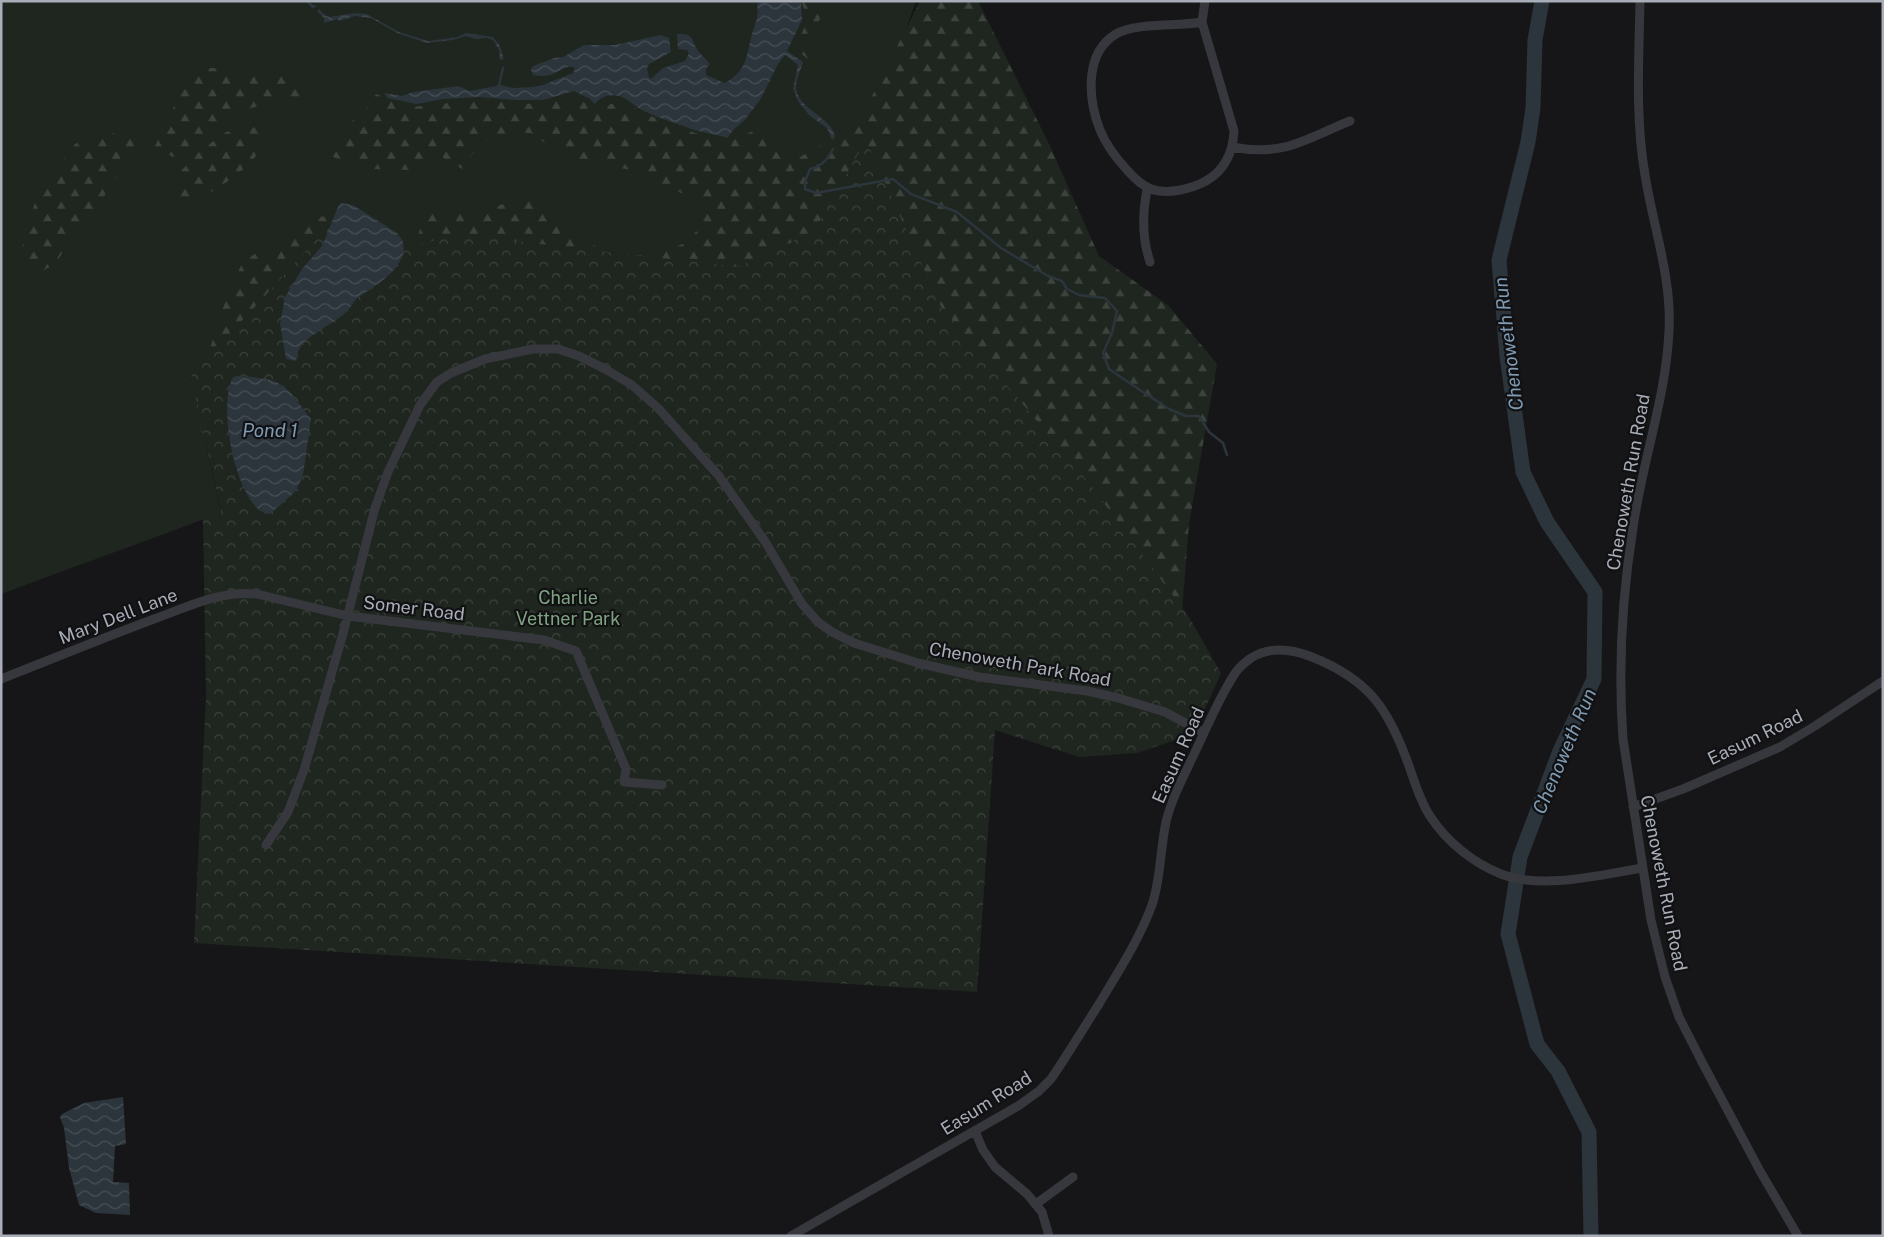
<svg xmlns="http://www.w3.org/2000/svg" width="1884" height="1237" font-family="'Public Sans',sans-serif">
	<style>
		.grass { fill: #1e261f }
		.forest { fill: url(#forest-firs) }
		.park { fill: url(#park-crowns) }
		.water { fill: url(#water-waves) }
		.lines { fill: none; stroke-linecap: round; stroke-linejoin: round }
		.stream { stroke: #2c353c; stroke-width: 2.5 }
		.river { stroke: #2c353c; stroke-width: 15 }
		.street { stroke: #37383d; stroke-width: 9 }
		.labels { text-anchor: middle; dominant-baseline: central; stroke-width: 4.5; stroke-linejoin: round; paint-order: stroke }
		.street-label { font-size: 18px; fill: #a8adb8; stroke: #111113 }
		.park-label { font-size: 18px; fill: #7fa381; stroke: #111113 }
		.water-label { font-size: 19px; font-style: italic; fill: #7f9bb3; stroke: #111113 }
	</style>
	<defs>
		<pattern id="forest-firs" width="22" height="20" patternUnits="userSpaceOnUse" patternTransform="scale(1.25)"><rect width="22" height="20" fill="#1e261f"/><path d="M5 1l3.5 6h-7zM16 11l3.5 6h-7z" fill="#3c433d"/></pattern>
		<pattern id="park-crowns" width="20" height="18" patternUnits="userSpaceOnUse" patternTransform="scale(1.25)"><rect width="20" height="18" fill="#1e261f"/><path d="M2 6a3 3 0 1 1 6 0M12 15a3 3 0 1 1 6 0" fill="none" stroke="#3c433d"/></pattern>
		<pattern id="water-waves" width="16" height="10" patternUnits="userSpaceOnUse" patternTransform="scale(1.25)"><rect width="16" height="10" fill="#2c353c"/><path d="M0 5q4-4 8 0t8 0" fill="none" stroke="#485056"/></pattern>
	</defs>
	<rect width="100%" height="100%" fill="#161618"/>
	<path class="grass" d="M 1,1 L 916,1 L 866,140 L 738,267 L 462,235 L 403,247 L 191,376 L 221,513 L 1,594 Z"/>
	<path class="forest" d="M 801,1 L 825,1 L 808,59 L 795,49 L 808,19 Z
		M 920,1 L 978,1 L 1049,144 L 1099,256 L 1169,306 L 1217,364 L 1189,524 L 1179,648 L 696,304 L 688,255 L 692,235 L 703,226 L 703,200 L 681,193 L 631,170 L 584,161 L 555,150 L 531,133 L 494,134 L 476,149 L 462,169 L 442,157 L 410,170 L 371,169 L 330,156 L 347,125 L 365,111 L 376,94 L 412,107 L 448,103 L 484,101 L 534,104 L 575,97 L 595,109 L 621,101 L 665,123 L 726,143 L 753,131 L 762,135 L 787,164 L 857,126 Z
		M 200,68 L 218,68 L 236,79 L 272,72 L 293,77 L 304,89 L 303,101 L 275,102 L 243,110 L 195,150 L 173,157 L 155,146 L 172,111 L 183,83 Z
		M 251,126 L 265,133 C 264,138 263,144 261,148 C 248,173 209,193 186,207 L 175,201 L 181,171 L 200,151 L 226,132 Z
		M 104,131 L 132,138 L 136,153 L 123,170 L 107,187 L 102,205 L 76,232 L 55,264 L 37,274 L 21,262 L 24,237 L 39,190 L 56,170 L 75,144 Z
		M 525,196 L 542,208 L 556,214 L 595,246 L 622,258 L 668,250 L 687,242 L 688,275 L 216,466 L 200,428 L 197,405 L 189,383 L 204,368 L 222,310 L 242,263 L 259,251 L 287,243 L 317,217 L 329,216 L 324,235 L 408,257 L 417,239 L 424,216 L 433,212 L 473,215 Z"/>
	<path class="park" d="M 866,140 L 940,305 L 1092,487 L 1189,617 L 1221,673 L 1193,736 L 1187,736 L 1137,753 L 1079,757 L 995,730 L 977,992 L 194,943 L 206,697 L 203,519 L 221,512 L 191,376 L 317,239 L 324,225 L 403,247 L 462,235 L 738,267 L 814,231 Z"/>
	<path class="water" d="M 762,1 L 801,1 L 802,20 L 787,51 L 803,62 C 801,69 797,78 796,85 C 795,109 833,117 835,137 L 832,140 L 827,128 L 809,115 L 798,101 L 793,89 L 798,65 L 785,55 L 778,64 L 760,100 L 744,121 L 734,129 L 727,138 C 713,133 700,133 686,127 C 671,122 656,117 642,110 C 635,106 629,100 622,97 C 612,93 601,96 595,104 L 590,99 L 574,91 L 543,100 L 516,100 L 479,97 L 443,99 L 417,104 L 388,98 L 384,93 L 401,96 L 414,92 L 458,86 L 470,91 L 501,85 L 513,88 L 533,87 L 543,85 L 573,73 L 575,68 C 567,64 561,71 553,74 C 546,77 540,76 533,75 L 531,70 L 533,66 L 554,58 L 563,57 L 584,45 L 615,45 L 660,35 L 669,38 L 671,52 L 649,64 L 647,68 L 649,78 L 652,78 L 663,68 L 685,61 L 689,53 L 687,50 L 678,49 L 677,34 C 694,33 691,39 698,51 C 702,56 706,59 710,64 L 706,69 L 706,75 L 725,83 C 748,70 746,56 752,34 C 756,23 759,15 757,4 Z
		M 319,9 L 326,16 L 330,17 L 355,13 L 367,14 L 399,32 L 428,41 L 457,37 L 466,33 L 493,37 L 500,46 L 504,59 L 500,60 L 499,50 L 493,40 L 487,38 L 476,39 L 466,36 L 453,40 L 427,43 L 397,33 L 371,18 L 355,16 L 340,21 L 337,19 L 324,23 L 324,18 L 317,11 Z
		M 341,203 L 353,205 L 397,233 C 399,237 402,238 403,242 C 409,266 376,286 360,296 C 354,300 350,309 344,314 C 333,324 305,336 299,350 C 297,353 297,357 296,361 L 286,359 L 280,324 L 285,297 L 302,269 L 322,246 L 338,207 Z
		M 238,376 C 285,379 283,383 311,419 L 303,475 L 296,491 L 270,514 C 266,513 262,512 259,510 C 234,489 218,406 233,377 Z
		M 123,1097 L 126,1144 L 115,1146 L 113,1182 L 129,1183 L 130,1215 L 96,1213 L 79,1205 L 69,1168 L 64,1128 L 60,1117 L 62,1114 L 84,1103 Z"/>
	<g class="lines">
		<path class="stream" d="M 307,1 L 313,7 L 315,6
			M 499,85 L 503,68
			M 833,149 C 827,160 822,166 810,169 L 805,181 L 805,189 L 816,193 L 893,179 L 911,194 L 957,212 L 1001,248 L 1048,276 L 1062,281 L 1067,289 L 1079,295 L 1105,298 L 1117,311 L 1112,333 L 1103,353 L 1109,369 L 1131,384 L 1169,409 L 1186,416 L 1199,416 L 1209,432 L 1223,443 L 1227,455"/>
		<path class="river" d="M 1542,1 L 1535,40 L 1533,108 L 1528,142 L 1499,260 L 1507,356 L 1523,472 L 1547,522 L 1595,592 L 1594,679 L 1560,751 L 1520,857 L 1508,934 L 1537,1044 L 1558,1071 L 1589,1132 L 1591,1236"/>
		<path class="street" d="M 1640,1 C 1639,59 1635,117 1645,175 C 1653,226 1672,278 1669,331 C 1666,398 1642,462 1633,528 C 1622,597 1618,669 1623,739 L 1651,920 L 1665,977 L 1679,1017 L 1703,1064 L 1760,1171 L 1798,1236
			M 1202,22 C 1177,27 1137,22 1116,34 C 1084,53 1088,99 1100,130 C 1106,145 1116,158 1127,170 C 1134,178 1141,185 1151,189 C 1167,195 1191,189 1206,181 C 1225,170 1233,152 1234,131 L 1202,22 L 1205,1
			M 1232,147 C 1284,157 1305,139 1350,121
			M 1149,189 L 1147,190 C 1142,215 1142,238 1150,262
			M 1,679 C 52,659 103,638 154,619 C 188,607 220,590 257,594 L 348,616 L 544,640 L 576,651 L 626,769 L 624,782 L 662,785
			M 1633,807 L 1683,789 L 1780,747 L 1815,726 L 1883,681
			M 266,845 L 288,812 L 304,770 L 344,630 L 375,508 L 388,472 L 420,405 L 437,382 L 451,373 L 485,359 L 533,349 L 558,349 L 579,356 L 605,369 L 632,385 L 658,408 L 719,476 L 766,543 L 802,604 L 818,622 L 832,632 L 854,643 L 918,663 L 979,677 L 1087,691 L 1118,698 L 1165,712 L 1204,733
			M 975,1131 L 983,1150 L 995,1167 L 1027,1194 L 1042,1212 L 1049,1236
			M 1036,1204 L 1073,1177
			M 791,1236 L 1018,1106 L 1039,1091 L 1051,1079 C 1068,1054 1083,1029 1099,1004 C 1118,972 1139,940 1152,905 C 1161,878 1160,850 1166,822 C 1172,797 1185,774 1196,750 C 1208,725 1219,698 1234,675 C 1238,668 1244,663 1251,658 C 1270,646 1292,649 1312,657 C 1370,680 1389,710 1409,766 C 1415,783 1420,801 1430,816 C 1446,841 1473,863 1501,874 C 1542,890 1600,875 1642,868"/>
	</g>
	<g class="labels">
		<g class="street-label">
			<text transform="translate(1628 482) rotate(-80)">Chenoweth Run Road</text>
			<text transform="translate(414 608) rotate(7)">Somer Road</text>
			<text transform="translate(118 616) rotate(-21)">Mary Dell Lane</text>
			<text transform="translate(1020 664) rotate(10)">Chenoweth Park Road</text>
			<text transform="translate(1755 737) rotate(-26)">Easum Road</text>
			<text transform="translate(1178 755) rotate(-66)">Easum Road</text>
			<text transform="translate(1664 883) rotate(79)">Chenoweth Run Road</text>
			<text transform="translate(986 1103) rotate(-32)">Easum Road</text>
		</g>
		<g class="park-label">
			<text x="568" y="597">Charlie<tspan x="568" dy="21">Vettner Park</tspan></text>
		</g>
		<g class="water-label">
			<text transform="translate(1508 344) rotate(-97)">Chenoweth Run</text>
			<text x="270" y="430">Pond 1</text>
			<text transform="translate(1564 751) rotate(-67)">Chenoweth Run</text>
		</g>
	</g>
	<rect width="1884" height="1237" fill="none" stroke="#a8adb8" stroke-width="5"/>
</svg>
